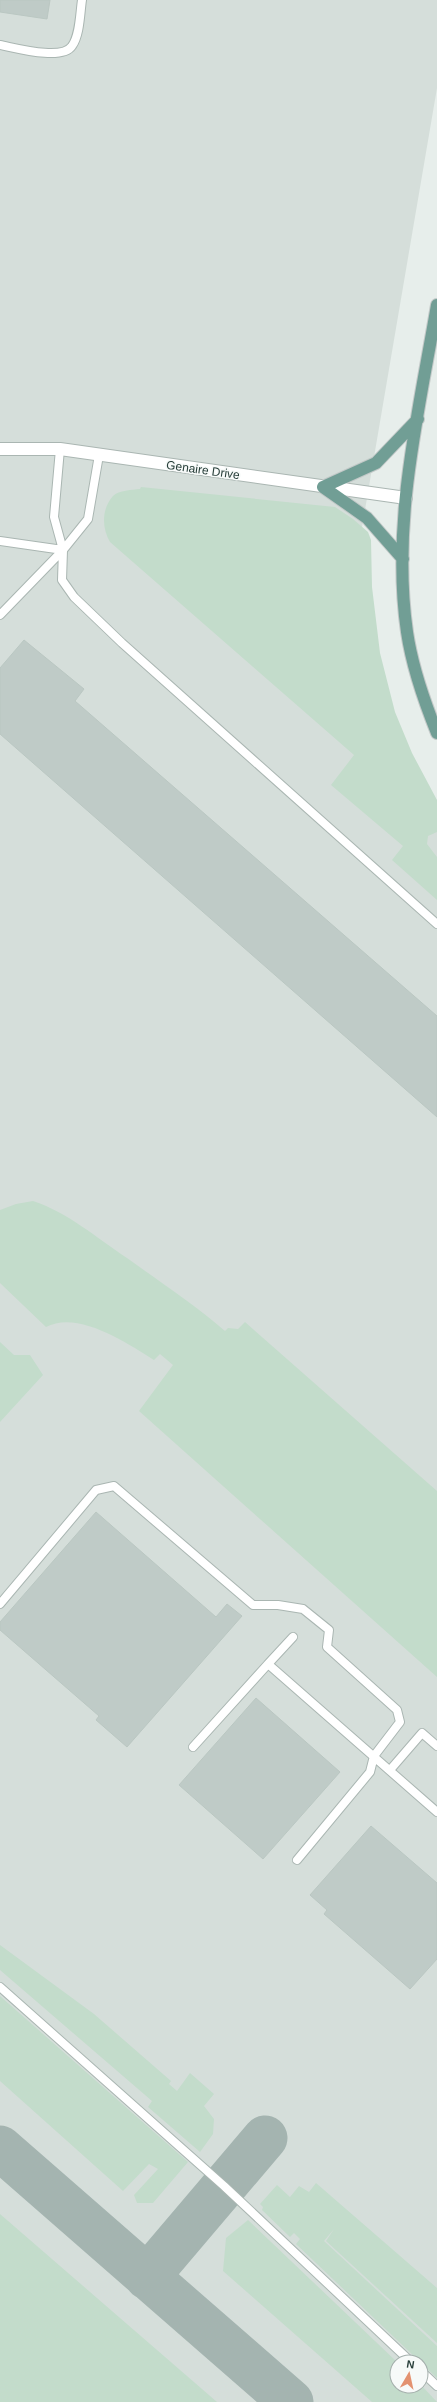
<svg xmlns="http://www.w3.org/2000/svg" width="437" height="2402" font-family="Arial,sans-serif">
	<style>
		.built { fill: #d5deda; fill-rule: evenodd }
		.green { fill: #c3dccb }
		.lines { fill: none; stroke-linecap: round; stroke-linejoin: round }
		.taxiway { stroke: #a4b4b0; stroke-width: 45 }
		.building { fill: #bfcbc7; stroke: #bac7c2 }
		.lane-casing { stroke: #aab6b2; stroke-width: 10 }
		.street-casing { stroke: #aab6b2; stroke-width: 14 }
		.primary-casing { stroke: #c3c9c8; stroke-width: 14 }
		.lane { stroke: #fff; stroke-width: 8 }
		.street { stroke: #fff; stroke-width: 12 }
		.primary { stroke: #719e95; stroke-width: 12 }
		.labels { text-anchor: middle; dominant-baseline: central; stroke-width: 3; stroke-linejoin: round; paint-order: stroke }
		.street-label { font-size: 12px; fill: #273e39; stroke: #f7faf9 }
	</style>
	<rect width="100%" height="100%" fill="#e7eeeb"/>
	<path class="built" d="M 0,0 L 437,0 L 437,88 L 359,545 L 389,733 L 437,825 L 437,2402 L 0,2402 ZM 397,2362 L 421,2362 L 421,2386 L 397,2386 Z"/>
	<path class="green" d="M 141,487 L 335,507 L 353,519 L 368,532 L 371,540 L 372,587 L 380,653 L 395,712 L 412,753 L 437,800 L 437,832 L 428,836 L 427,844 L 437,857 L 437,900 L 392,860 L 403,846 L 331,785 L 354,755 L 110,542 C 102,528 101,510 113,496 C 119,490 132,490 140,489 Z
		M 33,1201 C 67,1212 97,1238 127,1258 C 160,1282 194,1304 225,1331 L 228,1328 L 238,1329 L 245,1322 L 437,1491 L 437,1677 L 139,1411 L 173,1365 L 160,1354 L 154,1360 C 126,1342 77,1310 46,1327 L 0,1283 L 0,1210 L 16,1204 Z
		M 0,1342 L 14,1355 L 30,1355 L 43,1375 L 0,1422 Z
		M 0,1945 L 94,2014 L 171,2081 L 169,2084 L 177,2091 L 190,2073 L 214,2094 L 204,2106 L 214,2119 L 213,2134 L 200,2152 L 148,2107 L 152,2101 L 0,1970 Z
		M 0,1996 L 188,2162 L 153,2203 L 137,2203 L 134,2195 L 158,2169 L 149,2164 L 123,2191 L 0,2081 Z
		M 316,2183 L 437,2288 L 437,2343 L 326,2241 L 334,2229 L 324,2241 L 437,2346 L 437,2378 L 296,2244 L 300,2239 L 294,2233 L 290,2237 L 262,2210 L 263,2207 L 260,2204 L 277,2185 L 290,2197 L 299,2186 L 309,2192 Z
		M 0,2214 L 217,2402 L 0,2402 Z
		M 248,2220 L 397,2362 L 397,2386 L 421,2385 L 437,2402 L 372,2402 L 223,2271 L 226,2238 Z"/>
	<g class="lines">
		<path class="taxiway" d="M 0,2148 L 291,2402
			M 147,2277 L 265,2138"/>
	</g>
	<path class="building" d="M 0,0 L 50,0 L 47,19 L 0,12 Z
		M 24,640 L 84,689 L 75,701 L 437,1016 L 437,1117 L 0,734 L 0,668 Z
		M 96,1512 L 216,1617 L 227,1604 L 242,1616 L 127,1747 L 96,1720 L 99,1716 L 0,1630 L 0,1622 Z
		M 256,1698 L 340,1772 L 263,1859 L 179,1785 Z
		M 371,1826 L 437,1883 L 437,1959 L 410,1989 L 324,1914 L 327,1910 L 310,1895 Z"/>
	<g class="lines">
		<g class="lane-casing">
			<path id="lane" d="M 0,45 C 16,48 62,61 72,46 C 80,35 80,13 82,0
				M 60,449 L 54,517 L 63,550
				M 0,541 L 63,550 L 62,580 L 74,597 L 122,643 L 437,924
				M 0,615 L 63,550 L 88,519 L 99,455
				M 0,1604 L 96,1490 L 114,1486 L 253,1605 L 278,1605 L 303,1609 L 329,1630 L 327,1647 L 397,1710 L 400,1722 L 374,1756 L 370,1772 L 297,1860
				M 268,1664 L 293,1637
				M 193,1747 L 268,1664 L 437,1812
				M 390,1770 L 422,1733 L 437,1746
				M 0,1987 L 224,2186 L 411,2362
				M 421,2371 L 437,2386"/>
		</g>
		<g class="street-casing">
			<path id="street" d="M 0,449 L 60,449 L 406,498"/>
		</g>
		<g class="primary-casing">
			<path id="primary" d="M 437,305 C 419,411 391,523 407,632 C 412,666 424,701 437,733
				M 323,487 L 376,463 L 418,419
				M 323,487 L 367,518 L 403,559"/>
		</g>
		<use href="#lane" class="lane"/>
		<use href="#street" class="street"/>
		<use href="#primary" class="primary"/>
	</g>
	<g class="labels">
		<g class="street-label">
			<text transform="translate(203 470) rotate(8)">Genaire Drive</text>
		</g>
	</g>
	<g transform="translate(409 2374) rotate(9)"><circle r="19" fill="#f7faf9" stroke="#a4afac"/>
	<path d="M0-3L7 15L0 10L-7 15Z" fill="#e39270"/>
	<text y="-6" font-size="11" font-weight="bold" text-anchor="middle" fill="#273e39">N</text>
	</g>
</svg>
